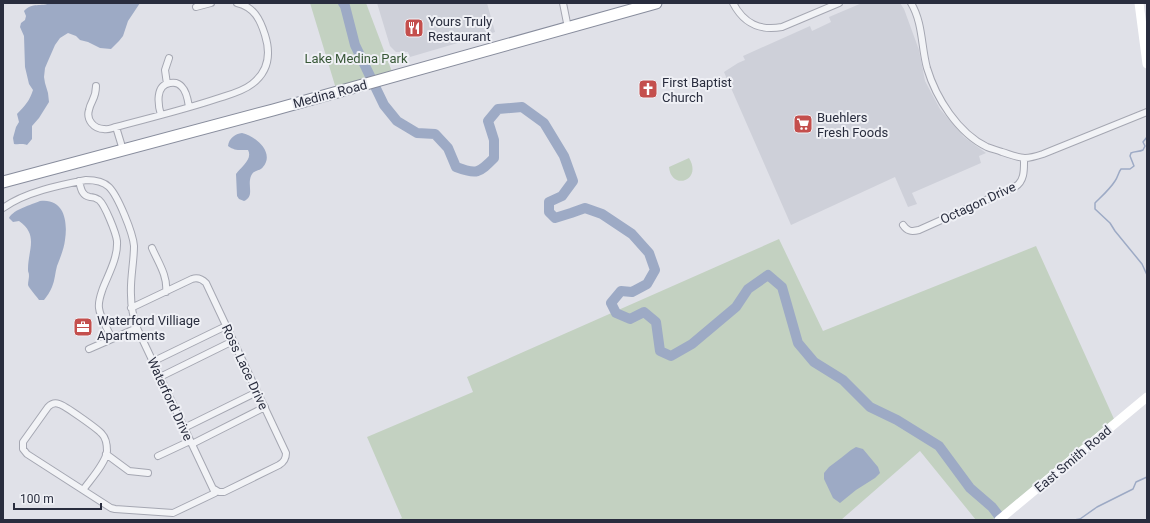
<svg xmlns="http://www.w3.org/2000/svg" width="1150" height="523" font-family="Roboto,sans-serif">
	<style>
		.built { fill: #ced0d9 }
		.green { fill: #c3d1c1 }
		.water { fill: #9daac5 }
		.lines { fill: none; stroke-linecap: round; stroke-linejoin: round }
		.stream { stroke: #9daac5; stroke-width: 1.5 }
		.river { stroke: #9daac5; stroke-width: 10 }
		.street-casing { stroke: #a5a7b2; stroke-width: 8 }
		.highway-casing { stroke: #888d9d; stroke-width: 13 }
		.street { stroke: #f2f3f6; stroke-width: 6 }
		.secondary { stroke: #fff; stroke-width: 9 }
		.highway { stroke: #fff; stroke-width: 11 }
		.labels { text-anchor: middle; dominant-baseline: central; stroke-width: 4; stroke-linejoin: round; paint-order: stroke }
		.poi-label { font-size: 13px; fill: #292d3e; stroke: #eff0f5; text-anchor: start }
		.park-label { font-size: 13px; fill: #395838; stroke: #eff0f5 }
		.street-label { font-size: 13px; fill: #292d3e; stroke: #eff0f5 }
	</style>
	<rect width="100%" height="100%" fill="#e0e1e8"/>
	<path class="built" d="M 377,3 L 487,3 L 495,32 L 410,57 L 408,52 L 396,52 L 390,46 Z
		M 862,3 L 900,3 L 904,9 L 919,50 L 925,81 L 940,109 L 964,137 L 986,153 L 979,156 L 981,163 L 912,193 L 917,204 L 908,207 L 895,177 L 791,225 L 724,72 L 738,63 L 745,60 L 743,56 L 810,26 L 812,31 L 831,22 L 829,17 Z"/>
	<path class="green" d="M 310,3 L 366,3 L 394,77 L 337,92 Z
		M 689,158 C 703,181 671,191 669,167 Z
		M 779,239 L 823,331 L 1036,246 L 1114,419 L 992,520 L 976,520 L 920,451 L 841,520 L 397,520 L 402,518 L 367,437 L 473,392 L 467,377 Z"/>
	<path class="water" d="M 51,3 L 140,3 L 128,21 L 123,36 L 119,41 L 111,49 L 100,48 L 88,42 L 80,40 L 76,36 L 68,33 L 60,38 L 55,45 L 48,61 L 45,68 L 44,77 L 45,83 L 48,93 L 49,102 L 39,118 L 32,126 L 32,139 L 27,145 C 22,143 19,145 14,144 L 13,138 L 16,127 L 19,122 L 17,114 C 25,106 30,100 33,90 L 29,84 L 25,67 L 24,36 L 20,27 L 21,23 L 25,20 L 26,16 L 24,11 C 32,2 41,7 51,3 Z
		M 242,133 C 256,136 275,153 263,167 C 259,172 254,169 251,176 C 247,186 255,196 244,201 L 239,199 L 237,196 L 236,174 C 241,167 253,159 248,150 C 239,150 235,151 228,146 C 229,138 235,134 242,133 Z
		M 40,201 C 64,198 68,221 65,240 C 64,249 60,258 57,266 C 55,273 55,280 52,287 C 50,292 47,296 44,300 L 39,300 C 37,297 29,288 28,285 C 28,282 29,278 29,276 C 29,271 28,274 28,269 C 28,250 39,235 19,221 L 13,222 L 9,218 C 14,209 31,205 40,201 Z
		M 856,447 L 863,449 L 878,467 L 880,473 L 875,478 L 856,490 L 840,503 L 833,498 L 824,479 L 824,473 L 829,467 L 841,458 L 851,450 Z"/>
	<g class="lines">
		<path class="stream" d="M 1147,137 L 1143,142 L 1145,146 L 1143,150 C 1139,152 1135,151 1131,153 L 1130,156 L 1134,166 L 1130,169 L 1121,169 C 1118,173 1118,177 1115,181 C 1110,189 1102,196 1095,203 L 1095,209 L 1110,223 L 1115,231 L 1142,264 L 1147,275
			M 1074,520 L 1080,519 L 1097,507 L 1133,489 L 1136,482 L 1147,477"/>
		<path class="river" d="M 343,3 L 345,6 L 355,45 L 384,105 L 397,121 L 417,133 L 435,134 L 448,148 L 456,167 C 477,175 479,173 494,158 L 494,140 L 488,121 L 498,109 L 522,107 L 544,123 L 564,156 L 573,181 L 562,196 L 549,202 L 549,212 L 555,218 L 571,213 L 585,208 L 602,214 L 632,234 L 649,253 L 655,270 L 647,284 L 632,292 L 621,291 L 611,303 L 616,313 L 630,319 L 644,312 L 656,322 L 660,351 L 671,356 L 692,344 L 736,307 L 748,289 L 768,275 L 782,287 L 798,343 L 814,362 L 843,380 L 870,407 L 897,420 L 939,446 L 970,488 L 992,507 L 1002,520"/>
		<g class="street-casing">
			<path id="street" d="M 563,3 L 568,28
				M 733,3 C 744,24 760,31 782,27 L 839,3
				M 911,3 C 923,23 921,46 927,68 C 936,98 958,133 987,147 C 992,149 997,150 1002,152 C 1009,154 1018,158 1025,158 C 1031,158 1037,156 1043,154 L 1147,112
				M 196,7 L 211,3
				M 167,84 L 165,70 L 169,58
				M 96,86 C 96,99 91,100 89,110 C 86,120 94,129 104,129 C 108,130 112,128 116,127 C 149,118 183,110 216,99 C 228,95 242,92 252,84 C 269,71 271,54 265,35 C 260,19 254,7 237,3
				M 161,115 C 158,105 155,85 170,83 C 175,82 179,83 182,87 C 187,92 188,101 189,107
				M 116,127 L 123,150
				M 79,181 C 81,189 82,196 90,197 C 94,197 96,198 99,200 C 105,205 116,233 117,241 C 118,257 109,273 103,288 C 101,294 98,301 99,308 C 100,318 108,329 112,339
				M 3,208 C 25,192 60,185 86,180 C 95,180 103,181 109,187 C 118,196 133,233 134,246 C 134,262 130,279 131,295 C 131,306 133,317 137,328 L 215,493 L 173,513 L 115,509 L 111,508 L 27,454 L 23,449 L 23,442 L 48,407 C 51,404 54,402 59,404 C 64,405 98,429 102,434 C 106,438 107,445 107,451 C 106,463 90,480 83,490
				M 903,225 C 907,231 911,232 919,230 L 1015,187 C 1025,181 1024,169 1024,158
				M 152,248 C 158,262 168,276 166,292
				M 131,308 L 192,279 C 198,277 202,279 206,283 L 286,453 C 286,459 284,462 279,465 L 224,492 L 219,492 L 214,489
				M 89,349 L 137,328
				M 152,362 L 226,326
				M 160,377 L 233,341
				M 184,428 L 257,392
				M 192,444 L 265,407
				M 106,454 L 129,471 L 148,473
				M 158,456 L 190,441"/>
		</g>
		<g class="highway-casing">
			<path id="highway" d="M 3,182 L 273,110 L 656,3"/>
		</g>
		<use href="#street" class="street"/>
		<path class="secondary" d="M 1139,3 L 1147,64
			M 999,520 L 1147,397"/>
		<use href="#highway" class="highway"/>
	</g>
	<defs>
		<g id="restaurant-square" transform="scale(1)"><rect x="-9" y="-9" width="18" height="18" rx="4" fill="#c44f4d" stroke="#eff0f5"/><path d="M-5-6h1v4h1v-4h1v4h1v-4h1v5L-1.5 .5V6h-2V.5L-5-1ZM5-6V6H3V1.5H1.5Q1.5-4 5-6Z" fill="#fff"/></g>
		<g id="church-square" transform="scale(1)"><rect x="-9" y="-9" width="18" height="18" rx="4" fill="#c44f4d" stroke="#eff0f5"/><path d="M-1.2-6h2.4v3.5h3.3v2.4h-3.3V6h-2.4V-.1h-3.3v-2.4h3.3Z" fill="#fff"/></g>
		<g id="supermarket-square" transform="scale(1)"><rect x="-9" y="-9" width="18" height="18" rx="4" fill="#c44f4d" stroke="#eff0f5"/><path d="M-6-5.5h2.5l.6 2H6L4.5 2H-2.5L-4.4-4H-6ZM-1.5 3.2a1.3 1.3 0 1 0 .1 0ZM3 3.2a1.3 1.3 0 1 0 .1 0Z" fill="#fff"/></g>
		<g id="office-square" transform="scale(1)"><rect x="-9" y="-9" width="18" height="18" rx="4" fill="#c44f4d" stroke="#eff0f5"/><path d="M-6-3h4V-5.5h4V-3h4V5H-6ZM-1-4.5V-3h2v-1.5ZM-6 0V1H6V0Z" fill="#fff"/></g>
	</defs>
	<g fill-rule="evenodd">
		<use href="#restaurant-square" x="414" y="28"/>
		<use href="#church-square" x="648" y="89"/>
		<use href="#supermarket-square" x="803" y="124"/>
		<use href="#office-square" x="83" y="327"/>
	</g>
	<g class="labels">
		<g class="poi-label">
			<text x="428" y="21">Yours Truly<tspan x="428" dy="15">Restaurant</tspan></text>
			<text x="662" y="82">First Baptist<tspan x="662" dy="15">Church</tspan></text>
			<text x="817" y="117">Buehlers<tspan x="817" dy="15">Fresh Foods</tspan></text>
			<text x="97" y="320">Waterford Villiage<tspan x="97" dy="15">Apartments</tspan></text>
		</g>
		<g class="park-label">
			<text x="356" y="58">Lake Medina Park</text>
		</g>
		<g class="street-label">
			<text transform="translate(330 94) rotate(-15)">Medina Road</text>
			<text transform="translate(978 203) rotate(-25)">Octagon Drive</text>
			<text transform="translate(245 367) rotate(65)">Ross Lace Drive</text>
			<text transform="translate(170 399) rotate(65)">Waterford Drive</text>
			<text transform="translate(1073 459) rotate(-40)">East Smith Road</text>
		</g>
	</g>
	<rect width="1150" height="523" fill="none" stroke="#292d3e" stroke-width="8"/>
	<path d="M14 503v6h87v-6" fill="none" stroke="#292d3e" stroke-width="2"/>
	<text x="20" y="503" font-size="12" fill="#292d3e" stroke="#eff0f5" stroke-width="3" paint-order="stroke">100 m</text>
</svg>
